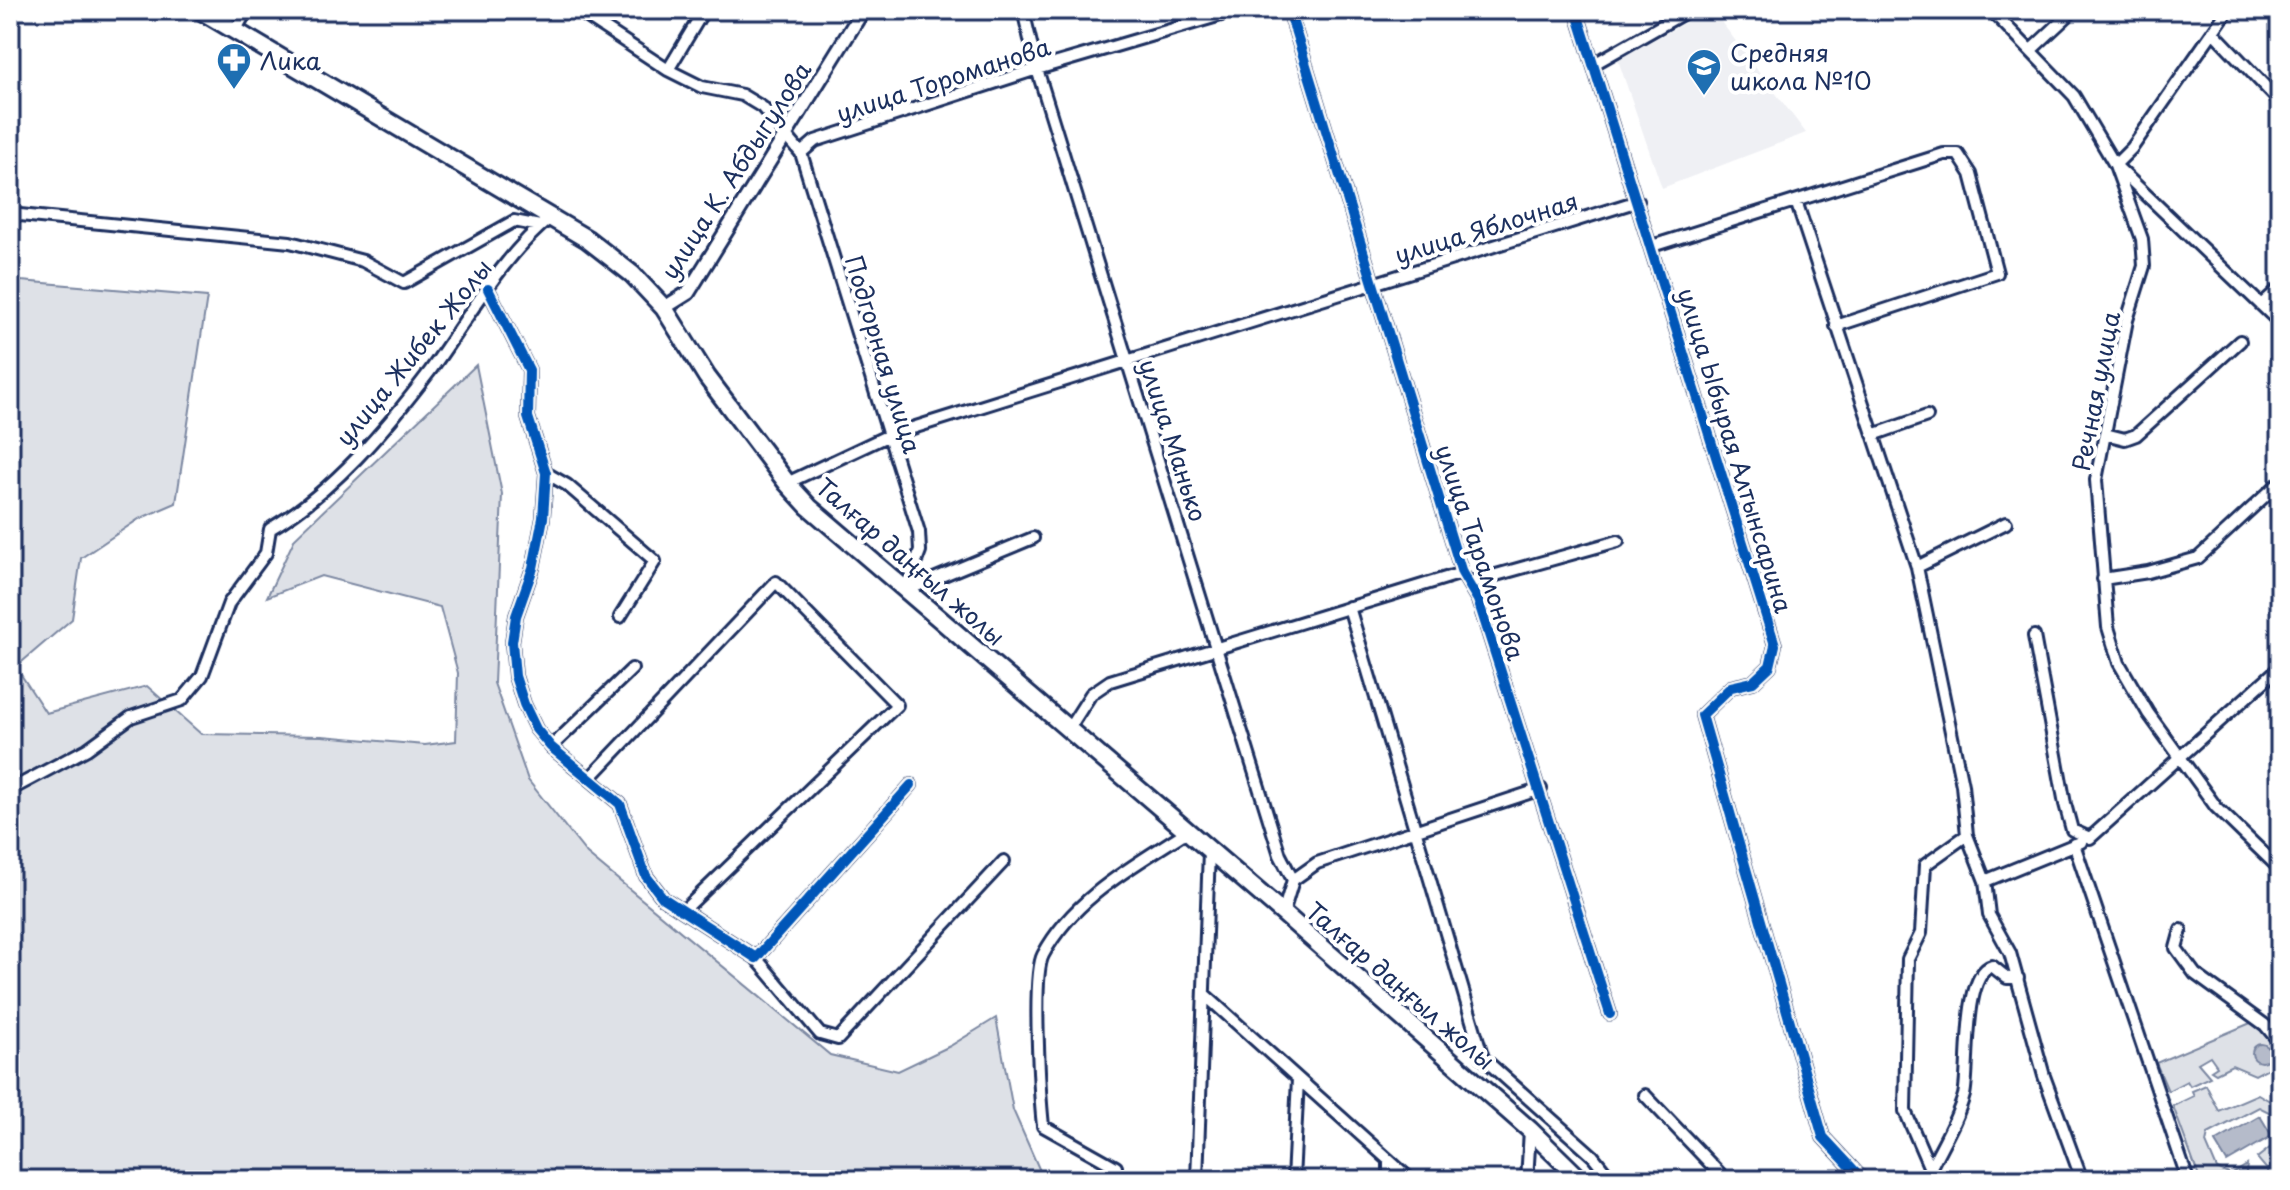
<svg xmlns="http://www.w3.org/2000/svg" width="2290" height="1190" font-family="'Playpen Sans',sans-serif">
	<style>
		.built { fill: #eff0f4 }
		.green { fill: #dee1e7; stroke: #7c88a2; stroke-width: 2 }
		.water { fill: #b5bbca; stroke: #77839f; stroke-width: 2 }
		.lines { fill: none; stroke-linecap: round; stroke-linejoin: round }
		.minor-casing { stroke: #1b2f5e; stroke-width: 16 }
		.tertiary-casing { stroke: #1b2f5e; stroke-width: 18 }
		.primary-casing { stroke: #1b2f5e; stroke-width: 22 }
		.minor { stroke: #fff; stroke-width: 10 }
		.tertiary { stroke: #fff; stroke-width: 12 }
		.primary { stroke: #fff; stroke-width: 16 }
		.cycleway-casing { stroke: #fff; stroke-width: 15 }
		.cycleway { stroke: #0057b8; stroke-width: 10 }
		.labels { text-anchor: middle; dominant-baseline: central; stroke-width: 8; stroke-linejoin: round; paint-order: stroke }
		.poi-label { font-size: 24px; fill: #1b2f5e; stroke: #fff; text-anchor: start }
		.street-label { font-size: 24px; fill: #1b2f5e; stroke: #fff }
	</style>
	<rect width="100%" height="100%" fill="#fff"/>
	<filter id="ink" filterUnits="userSpaceOnUse"><feTurbulence type="fractalNoise" baseFrequency=".0125" numOctaves="2"/><feDisplacementMap in="SourceGraphic" scale="16" xChannelSelector="R" yChannelSelector="G"/><feConvolveMatrix kernelMatrix="1 2 1 2 8 2 1 2 1" color-interpolation-filters="sRGB"/></filter>
	<g filter="url(#ink)">
		<path class="built" d="M 1708,10 L 1712,10 L 1806,133 L 1662,188 L 1618,60 Z"/>
		<path class="green" d="M 10,277 L 21,281 L 207,297 L 176,503 L 139,519 L 81,558 L 72,619 L 16,667 L 46,713 L 147,686 L 201,734 L 322,736 L 425,745 L 456,741 L 458,673 L 440,607 L 321,576 L 267,597 L 295,538 L 476,365 L 502,494 L 494,683 L 528,780 L 587,854 L 830,1055 L 898,1071 L 950,1046 L 996,1018 L 1013,1110 L 1044,1180 L 10,1180 Z
			M 2253,1022 L 2280,1052 L 2280,1062 L 2255,1075 L 2232,1065 L 2216,1073 L 2211,1070 L 2217,1066 L 2210,1056 L 2198,1063 L 2210,1077 L 2190,1086 L 2187,1081 L 2168,1091 L 2156,1063 Z
			M 2206,1085 L 2219,1111 L 2258,1094 L 2280,1107 L 2280,1124 L 2273,1114 L 2259,1107 L 2208,1134 L 2206,1143 L 2217,1169 L 2231,1175 L 2247,1165 L 2245,1180 L 2200,1180 L 2173,1106 L 2194,1096 L 2192,1091 Z
			M 2271,1147 L 2280,1150 L 2280,1155 L 2273,1160 L 2268,1171 L 2257,1158 Z"/>
		<path class="water" d="M2252 1053a9 9 0 1 1 18 0a9 9 0 1 1-18 0Z
			M 2260,1116 L 2272,1136 L 2227,1162 L 2215,1142 Z"/>
		<g class="lines">
			<g class="minor-casing">
				<path id="minor" d="M 577,10 L 668,70 L 702,87 L 742,95 L 762,107 L 801,153 L 919,532 L 920,551 L 905,591
					M 1023,10 L 1037,69 L 1280,855 L 1293,880
					M 1289,10 L 1462,573 L 1478,600 L 1610,1014
					M 1576,10 L 1775,645 L 1770,666 L 1753,682 L 1731,687 L 1702,715 L 1823,1137 L 1863,1180
					M 1991,10 L 2074,96 L 2115,165 L 2142,239 L 2144,266 L 2127,320 L 2096,480 L 2108,627 L 2119,663 L 2148,713 L 2216,807 L 2280,869
					M 2228,10 L 2132,148 L 2115,165 L 2280,323
					M 235,31 L 247,10
					M 2215,34 L 2280,102
					M 2031,50 L 2074,10
					M 1594,64 L 1689,10
					M 668,70 L 704,10
					M 801,153 L 815,141 L 1037,69 L 1238,10
					M 1796,201 L 1917,567 L 1962,785 L 1967,835 L 1985,881 L 1989,915 L 2010,953 L 2044,1076 L 2082,1180
					M 10,214 L 290,242 L 363,261 L 404,283 L 514,221 L 540,226
					M 1652,246 L 1944,154 L 1958,154 L 1971,174 L 1997,273 L 1836,326
					M 488,289 L 529,370 L 528,417 L 546,473 L 543,518 L 533,568 L 516,616 L 512,642 L 515,676 L 524,704 L 536,729 L 551,747 L 620,804 L 646,876 L 663,898 L 756,958 L 911,785
					M 2261,305 L 2280,288
					M 2105,434 L 2125,439 L 2136,435 L 2240,341
					M 1873,435 L 1927,416
					M 546,473 L 567,485 L 655,561 L 620,617
					M 787,483 L 887,436 L 1638,201
					M 1917,567 L 2006,523
					M 2103,579 L 2148,572 L 2198,558 L 2280,482
					M 1471,582 L 1618,541
					M 905,591 L 1033,538
					M 1349,607 L 1483,1058 L 1593,1156 L 1612,1180
					M 2034,636 L 2065,804 L 2072,830 L 2090,838 L 2280,667
					M 1068,730 L 1091,694 L 1110,681 L 1462,573
					M 551,747 L 632,669
					M 591,777 L 776,582 L 897,705 L 683,911
					M 10,790 L 87,749 L 131,717 L 182,700 L 202,676 L 229,603 L 266,553 L 270,529 C 333,492 386,429 430,371 C 465,323 503,255 550,218
					M 2074,844 L 2188,1180
					M 1985,881 L 2081,842
					M 1283,913 L 1293,880 L 1317,863 L 1541,789
					M 2181,930 L 2176,948 L 2195,974 L 2265,1025 L 2280,1043
					M 756,958 L 820,1034 L 838,1039 L 1004,861
					M 1204,994 L 1411,1180
					M 1645,1095 L 1726,1180
					M 1116,1167 L 1043,1126 C 1040,1098 1032,975 1043,955 C 1073,898 1135,865 1186,832
					M 1930,1169 C 1941,1146 1957,1121 1964,1095 C 1970,1070 1962,975 1992,966 L 2007,978 L 2018,978
					M 1197,1180 L 1209,851
					M 1293,1180 L 1298,1079
					M 1389,1180 L 1389,1161
					M 1527,1180 L 1530,1130
					M 1935,1180 L 1905,1111 L 1908,959 L 1921,933 L 1925,865 L 1967,835"/>
			</g>
			<g class="tertiary-casing">
				<path id="tertiary" d="M 664,308 L 688,293 L 863,10"/>
			</g>
			<g class="primary-casing">
				<path id="primary" d="M 200,10 L 587,239 L 632,274 L 664,308 L 707,377 L 787,483 L 809,507 L 1283,913 L 1530,1130 L 1581,1180"/>
			</g>
			<use href="#minor" class="minor"/>
			<use href="#tertiary" class="tertiary"/>
			<use href="#primary" class="primary"/>
			<g class="cycleway-casing">
				<path id="cycleway" d="M 1289,10 L 1462,573 L 1478,600 L 1610,1014
					M 1576,10 L 1775,645 L 1770,666 L 1753,682 L 1731,687 L 1702,715 L 1823,1137 L 1863,1180
					M 488,289 L 529,370 L 528,417 L 546,473 L 543,518 L 533,568 L 516,616 L 512,642 L 515,676 L 524,704 L 536,729 L 551,747 L 620,804 L 646,876 L 663,898 L 756,958 L 911,785"/>
			</g>
			<use href="#cycleway" class="cycleway"/>
		</g>
	</g>
	<defs>
		<g id="pharmacy-pin" transform="scale(1.8)"><path d="M0 17L-7.5 6A9.5 9.5 0 1 1 7.5 6Z" fill="#1f6fb2" stroke="#fff"/><path d="M-2-6h4v4h4v4h-4v4h-4v-4h-4v-4h4Z" fill="#fff"/></g>
		<g id="school-pin" transform="scale(1.8)"><path d="M0 17L-7.5 6A9.5 9.5 0 1 1 7.5 6Z" fill="#1f6fb2" stroke="#fff"/><path d="M0-5L7-2L0 1L-7-2ZM-4 1L0 2.5L4 1V4Q0 6-4 4Z" fill="#fff"/></g>
	</defs>
	<g fill-rule="evenodd">
		<use href="#pharmacy-pin" x="234" y="60"/>
		<use href="#school-pin" x="1704" y="66"/>
	</g>
	<g class="labels">
		<g class="poi-label">
			<text x="1730" y="52">Средняя<tspan x="1730" dy="28">школа №10</tspan></text>
			<text x="260" y="60">Лика</text>
		</g>
		<g class="street-label">
			<text transform="translate(943 79) rotate(-18)">улица Тороманова</text>
			<text transform="translate(735 170) rotate(-57)">улица К. Абдыгулова</text>
			<text transform="translate(1486 227) rotate(-17)">улица Яблочная</text>
			<text transform="translate(413 352) rotate(-51)">улица Жибек Жолы</text>
			<text transform="translate(884 354) rotate(73)">Подгорная улица</text>
			<text transform="translate(2095 391) rotate(-79)">Речная улица</text>
			<text transform="translate(1174 440) rotate(72)">улица Манько</text>
			<text transform="translate(1736 450) rotate(73)">улица Ыбырая Алтынсарина</text>
			<text transform="translate(1481 552) rotate(71)">улица Тарамонова</text>
			<text transform="translate(911 561) rotate(41)">Талғар даңғыл жолы</text>
			<text transform="translate(1401 985) rotate(41)">Талғар даңғыл жолы</text>
		</g>
	</g>
	<rect width="2290" height="1190" fill="none" stroke="#fff" stroke-width="40"/>
	<rect x="20" y="20" width="2250" height="1150" fill="none" stroke="#1b2f5e" stroke-width="3" filter="url(#ink)"/>
</svg>
